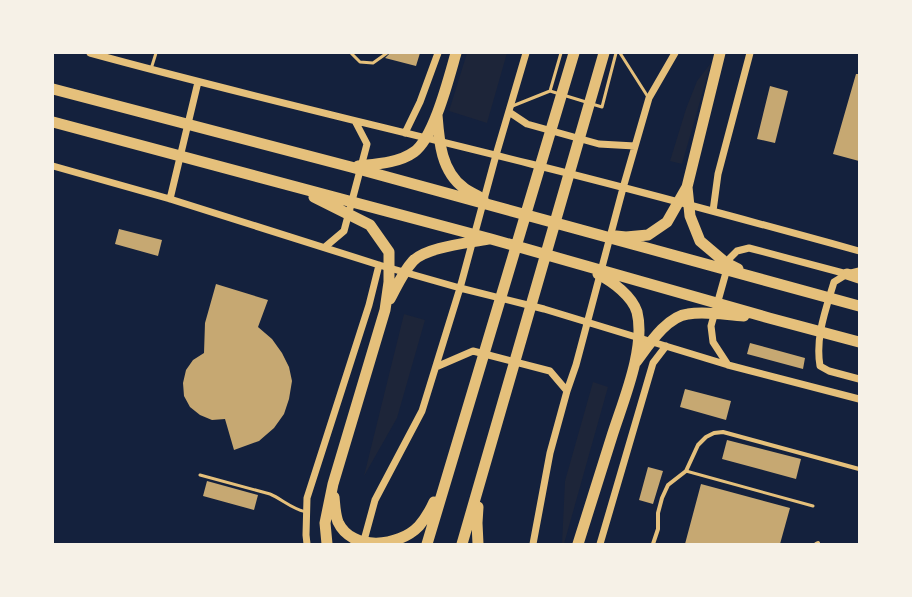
<svg xmlns="http://www.w3.org/2000/svg" width="912" height="597" font-family="'Space Grotesk',sans-serif">
	<style>
		.green { fill: #1d2539 }
		.building { fill: #c6a872 }
		.lines { fill: none; stroke-linecap: round; stroke-linejoin: round }
		.service { stroke: #e5c07b; stroke-width: 3 }
		.minor { stroke: #e5c07b; stroke-width: 4 }
		.tertiary { stroke: #e5c07b; stroke-width: 7 }
		.trunk { stroke: #e5c07b; stroke-width: 11 }
	</style>
	<rect width="100%" height="100%" fill="#14213d"/>
	<path class="green" d="M 467,53 L 507,53 L 487,123 L 449,111 Z
		M 711,63 L 682,164 L 670,161 L 686,109 L 697,81 Z
		M 404,314 L 425,320 L 397,418 L 364,476 Z
		M 593,382 L 608,387 L 564,544 L 562,544 L 565,481 Z"/>
	<path class="building" d="M 390,53 L 420,53 L 416,66 L 385,58 Z
		M 856,74 L 859,74 L 859,161 L 833,154 Z
		M 770,86 L 788,91 L 775,143 L 757,139 Z
		M 119,229 L 162,240 L 158,256 L 115,244 Z
		M 216,284 L 268,300 L 258,327 L 272,339 L 282,353 L 289,367 L 292,381 L 289,399 L 284,414 L 274,428 L 259,441 L 234,450 L 225,419 L 212,420 L 200,415 L 190,407 L 184,396 L 183,383 L 186,370 L 193,360 L 204,353 L 205,323 Z
		M 750,343 L 805,358 L 803,369 L 747,354 Z
		M 685,389 L 731,401 L 726,420 L 680,407 Z
		M 727,440 L 801,459 L 796,479 L 722,459 Z
		M 648,467 L 663,471 L 653,504 L 639,500 Z
		M 207,481 L 258,495 L 254,510 L 203,496 Z
		M 701,484 L 790,508 L 780,544 L 685,544 Z"/>
	<g class="lines">
		<path class="service" d="M 351,53 L 360,62 L 373,63 L 387,53
			M 620,53 L 648,97
			M 151,69 L 156,53
			M 550,91 L 561,53
			M 592,104 L 602,107 L 616,53
			M 510,107 L 550,91 L 586,102
			M 686,471 L 813,506
			M 200,475 L 270,494 C 282,499 293,510 307,512"/>
		<path class="minor" d="M 653,544 L 658,529 L 658,513 L 662,498 L 668,485 L 686,471 L 698,445 L 706,437 L 714,433 L 723,432 L 859,469
			M 816,544 L 818,543"/>
		<path class="tertiary" d="M 90,53 C 236,93 384,127 531,164 C 641,191 750,221 859,251
			M 509,112 L 527,124 L 599,144 L 635,146
			M 405,133 L 420,102 L 438,53
			M 53,166 L 170,199 L 379,265 L 460,288 L 544,309 L 728,365 L 859,399
			M 170,199 L 198,82
			M 713,211 L 718,174 L 750,53
			M 325,247 L 344,231 L 367,144 L 355,121
			M 859,271 L 847,274 L 834,282 C 826,309 815,337 820,366 L 829,371 L 859,379
			M 728,365 L 713,342 L 711,326 L 730,258 L 737,251 L 749,248 L 847,274
			M 436,367 L 473,351 L 550,371 L 567,391
			M 307,544 L 306,535 L 307,498 L 369,305 L 379,265
			M 363,544 L 375,500 L 422,411 L 460,288 L 496,155 L 526,53
			M 533,544 L 550,453 L 567,391 L 576,365 L 623,188 L 649,98 L 675,53
			M 600,544 L 653,363 L 666,346"/>
		<path class="trunk" d="M 53,89 L 351,167 L 859,306
			M 437,115 C 439,141 441,171 464,188 C 469,192 477,195 483,199
			M 53,122 L 491,239 L 769,318 L 859,342
			M 358,166 C 376,164 399,163 414,152 C 434,138 449,77 456,53
			M 687,187 L 690,216 L 700,241 L 726,263 L 738,269
			M 314,197 L 370,225 L 389,252 L 389,282 L 385,310 L 333,484 L 325,523 L 327,544
			M 616,236 L 626,237 L 648,235 L 667,222 L 687,187 L 720,53
			M 847,274 L 859,278
			M 390,299 C 397,286 403,272 413,261 C 426,247 469,243 488,239
			M 636,362 C 648,346 667,316 688,314 C 706,311 726,315 744,316
			M 334,497 C 335,506 335,514 338,522 C 352,552 399,547 419,526 C 425,519 430,511 434,502
			M 427,544 L 574,53
			M 462,544 L 604,53
			M 478,544 L 477,523 L 478,507
			M 578,544 C 589,508 601,472 612,436 C 623,401 646,348 637,312 C 632,296 613,282 598,274"/>
	</g>
	<rect width="912" height="597" fill="none" stroke="#f6f1e7" stroke-width="108"/>
</svg>
